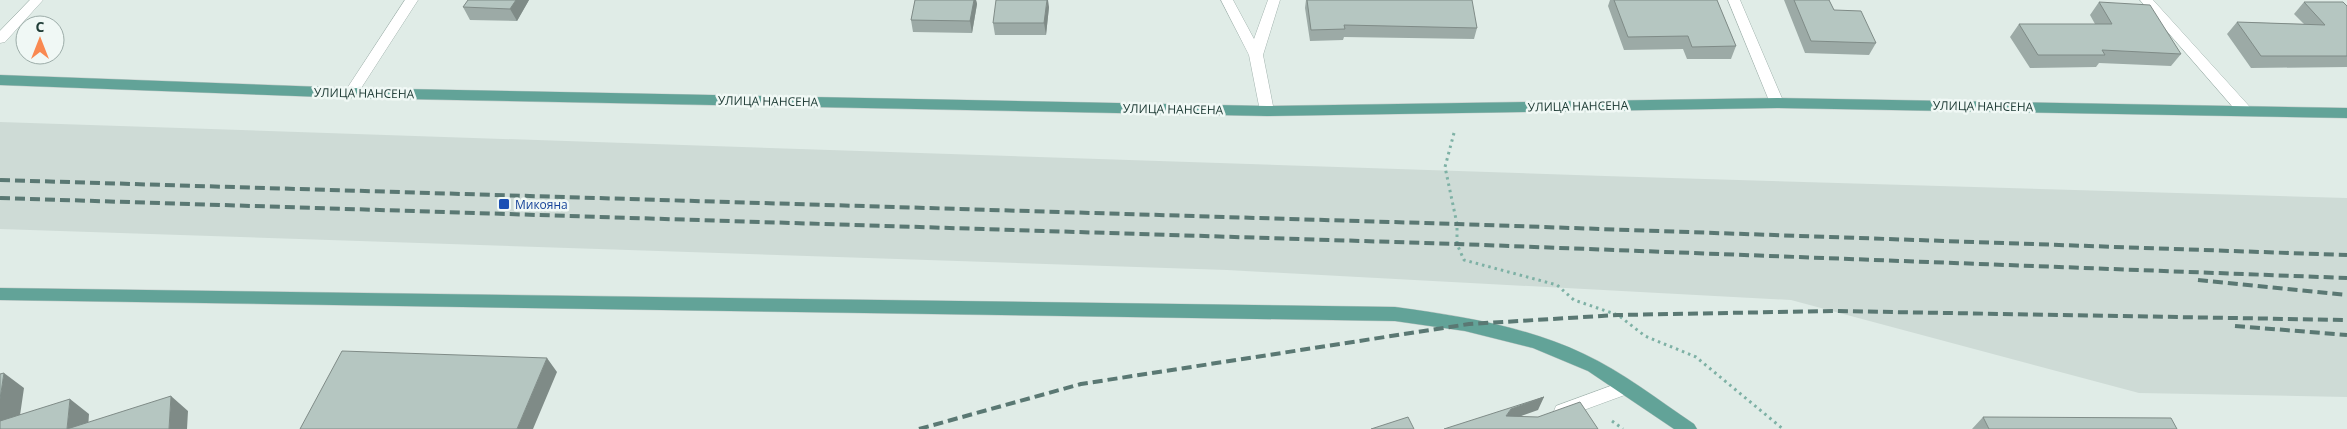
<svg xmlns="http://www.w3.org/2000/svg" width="2347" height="429" font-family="'Open Sans',sans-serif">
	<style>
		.built { fill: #cedbd6 }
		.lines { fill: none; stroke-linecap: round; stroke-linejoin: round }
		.lane-casing { stroke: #a3b4af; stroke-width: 1 }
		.street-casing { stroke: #a3b4af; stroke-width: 1 }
		.primary-casing { stroke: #c1c9c7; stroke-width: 1 }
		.path { stroke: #7eb1a5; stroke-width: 3; stroke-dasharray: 2.5 4; stroke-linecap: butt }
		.lane { fill: #fff; fill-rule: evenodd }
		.street { fill: #fff; fill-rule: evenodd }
		.primary { fill: #62a398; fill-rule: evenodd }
		.rail { stroke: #5a7873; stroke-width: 4; stroke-dasharray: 10 5; stroke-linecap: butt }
		.wall { fill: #9caaa6 }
		.shaded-wall { fill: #7f8b87 }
		.building { fill: #b5c6c1; stroke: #7f8b87 }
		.transit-dot { fill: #1a4fb4; stroke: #f0f8f5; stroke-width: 2 }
		.labels { text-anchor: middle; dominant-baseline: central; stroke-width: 5; stroke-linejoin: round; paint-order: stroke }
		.street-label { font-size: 12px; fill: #203d37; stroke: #f0f8f5 }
		.transit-label { font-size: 12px; fill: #164399; stroke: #f0f8f5; text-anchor: start }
	</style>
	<rect width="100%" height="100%" fill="#e0ece7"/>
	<path class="built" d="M 0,122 L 1605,176 L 2347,198 L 2347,397 L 2139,393 L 1791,300 L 1227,270 L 0,229 Z"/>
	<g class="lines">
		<g class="lane-casing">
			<path id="lane" d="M 1627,380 L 1633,382 L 1635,387 L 1633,392 L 1562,418 L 1556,416 L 1554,411 L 1556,406 Z"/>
		</g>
		<g class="street-casing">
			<path id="street" d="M 30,0 L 43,0 L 5,42 L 0,43 L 0,31 Z
				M 405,0 L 418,0 L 356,96 L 346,96 L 344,93 L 346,90 Z
				M 1221,0 L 1233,0 L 1254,39 L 1268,0 L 1280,0 L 1263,55 L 1274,111 L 1272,115 L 1262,115 L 1260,111 L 1249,55 Z
				M 1728,0 L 1740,0 L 1784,103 L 1782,106 L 1772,106 L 1770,103 Z
				M 2140,0 L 2153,0 L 2249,106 L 2251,110 L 2249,114 L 2239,114 Z"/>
		</g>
		<g class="primary-casing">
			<path id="primary" d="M 0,75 L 351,88 L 1267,106 L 1777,98 L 2347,108 L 2347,118 L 1777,108 L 1267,116 L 351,98 L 0,85 Z
				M 0,288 L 1395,307 C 1460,316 1525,326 1584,354 C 1623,372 1658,400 1694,424 L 1697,429 L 1674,429 L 1588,371 L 1533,348 L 1465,331 L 1395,321 L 0,300 Z"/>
		</g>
		<path class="path" d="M 1454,133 L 1445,167 L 1457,224 L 1457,244 L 1464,260 L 1557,285 L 1574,300 L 1618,315 L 1645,336 L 1696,357 L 1783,429
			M 1612,421 L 1623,429"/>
		<use href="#lane" class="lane"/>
		<use href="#street" class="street"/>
		<use href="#primary" class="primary"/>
		<path class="rail" d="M 0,180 L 1457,224 L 2347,255
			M 0,198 L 1457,244 L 2347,278
			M 2198,280 L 2347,295
			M 2235,326 L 2347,335
			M 919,429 L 1081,384 L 1469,324 L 1618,315 L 1833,311 L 2347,320"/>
	</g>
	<path class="wall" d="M 468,0 L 529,0 L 517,21 L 470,20 L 463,7 Z
		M 915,0 L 976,0 L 977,4 L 972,33 L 913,32 L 911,20 Z
		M 1306,0 L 1307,0 L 1477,28 L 1474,39 L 1344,37 L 1343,40 L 1310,41 L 1305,8 Z
		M 1610,0 L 1717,0 L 1736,46 L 1731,59 L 1687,59 L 1683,49 L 1624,50 L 1608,6 Z
		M 1784,0 L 1829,0 L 1834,10 L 1876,43 L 1869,55 L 1805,53 Z
		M 2099,2 L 2181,54 L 2171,66 L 2099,63 L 2096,67 L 2030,68 L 2010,37 L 2019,24 L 2095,24 L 2090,15 Z
		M 2304,2 L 2347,6 L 2347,67 L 2251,68 L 2227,34 L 2237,22 L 2304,24 L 2294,14 Z
		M 1049,7 L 1046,35 L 995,35 L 993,23 Z
		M 1983,417 L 2177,429 L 1972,429 Z"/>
	<path class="shaded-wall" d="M 516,0 L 529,0 L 517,21 L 510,9 Z
		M 974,0 L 976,0 L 977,4 L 972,33 L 970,21 Z
		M 1047,0 L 1048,0 L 1049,7 L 1046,35 L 1044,23 Z
		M 547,358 L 557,372 L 533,429 L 517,429 Z
		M 4,373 L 24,388 L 18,429 L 0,425 L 0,399 Z
		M 171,396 L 188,411 L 187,429 L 169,429 Z
		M 1544,397 L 1538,410 L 1505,422 L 1506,416 L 1511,409 Z
		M 70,399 L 89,414 L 88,429 L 67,429 Z"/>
	<path class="building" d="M 468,0 L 516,0 L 510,9 L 463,7 Z
		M 915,0 L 974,0 L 970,21 L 911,20 Z
		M 996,0 L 1047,0 L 1044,23 L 993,23 Z
		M 1307,0 L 1472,0 L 1477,28 L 1344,25 L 1345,29 L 1311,30 Z
		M 1614,0 L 1717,0 L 1736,46 L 1692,47 L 1688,36 L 1628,37 Z
		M 1794,0 L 1829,0 L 1834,10 L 1861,11 L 1876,43 L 1811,41 Z
		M 2099,2 L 2150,5 L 2181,54 L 2102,50 L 2105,55 L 2038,55 L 2019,24 L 2112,24 Z
		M 2304,2 L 2343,2 L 2347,6 L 2347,56 L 2261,56 L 2237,22 L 2325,25 Z
		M 342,351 L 547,358 L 517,429 L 300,429 Z
		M 4,373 L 0,399 L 0,374 Z
		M 171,396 L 169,429 L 67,429 Z
		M 1544,397 L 1511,409 L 1506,416 L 1538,417 L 1580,402 L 1598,429 L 1444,429 Z
		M 70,399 L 67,429 L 0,429 L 0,421 Z
		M 1408,417 L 1414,429 L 1371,429 Z
		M 1983,417 L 2171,418 L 2177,429 L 1989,429 Z"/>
	<rect class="transit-dot" x="498" y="198" width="12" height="12" rx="2.5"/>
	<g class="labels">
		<g class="street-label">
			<text transform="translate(364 93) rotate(1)">УЛИЦА НАНСЕНА</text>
			<text transform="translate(768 101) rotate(1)">УЛИЦА НАНСЕНА</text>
			<text transform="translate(1578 106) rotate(-1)">УЛИЦА НАНСЕНА</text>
			<text transform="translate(1983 106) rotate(1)">УЛИЦА НАНСЕНА</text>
			<text transform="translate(1173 109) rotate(1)">УЛИЦА НАНСЕНА</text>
		</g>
		<g class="transit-label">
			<text x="515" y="204">Микояна</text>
		</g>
	</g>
	<g transform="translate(40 40)"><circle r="24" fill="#f0f8f5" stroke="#9dada9"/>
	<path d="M0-4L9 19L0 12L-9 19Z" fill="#f98951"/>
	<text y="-8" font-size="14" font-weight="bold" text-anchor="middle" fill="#203d37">С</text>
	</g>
</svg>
